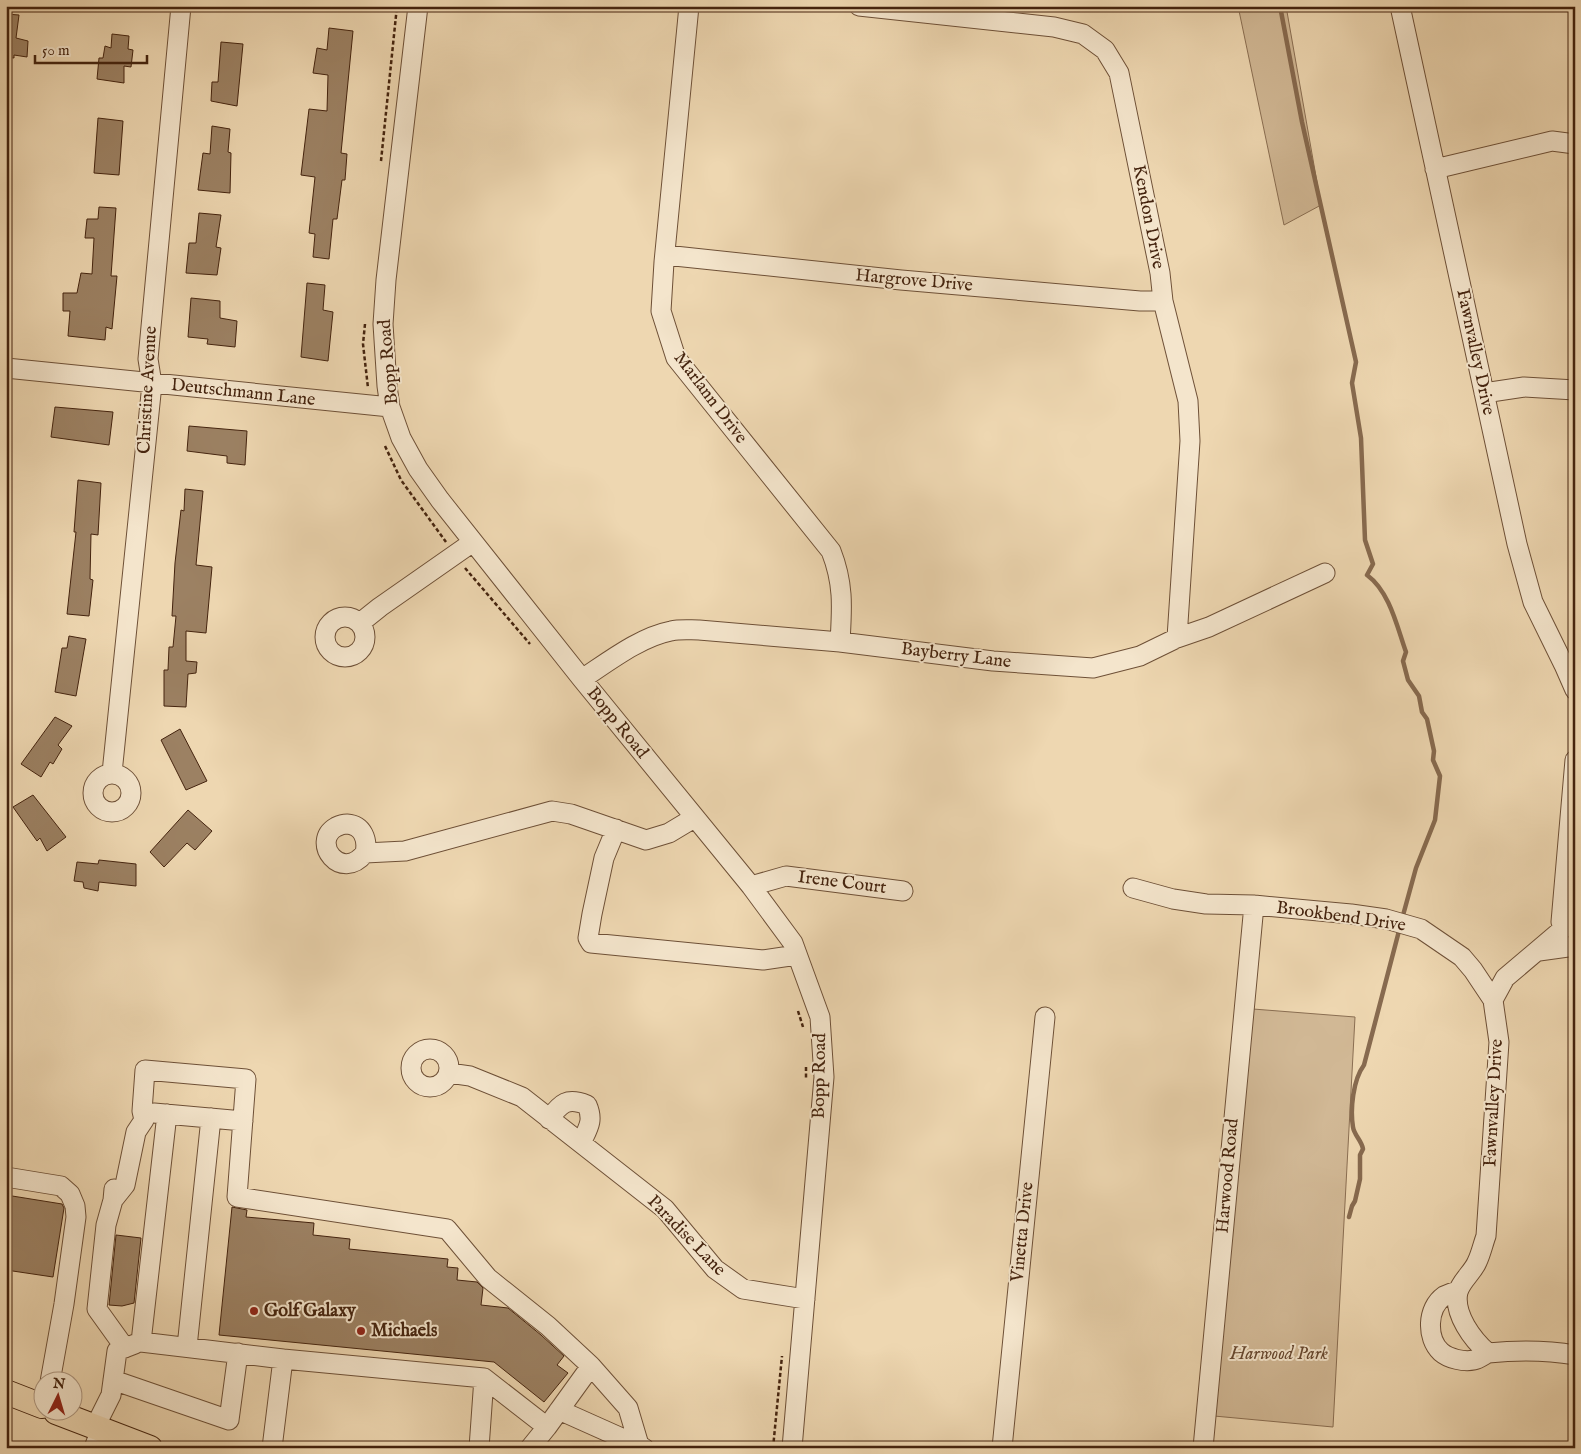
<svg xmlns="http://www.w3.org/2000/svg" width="1581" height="1454" font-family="'IM FELL English',serif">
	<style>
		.green { fill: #d1b895; stroke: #8a6e52 }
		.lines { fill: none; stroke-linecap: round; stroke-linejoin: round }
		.stream { stroke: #876a4f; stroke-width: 4.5 }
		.building { fill: #9c8163; stroke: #44230e }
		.minor-casing { stroke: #6e5037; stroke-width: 21 }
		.major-casing { stroke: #44230e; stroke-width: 26 }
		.path { stroke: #44230e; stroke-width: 2.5; stroke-dasharray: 4 2.5; stroke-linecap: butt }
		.minor { stroke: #f4e5cc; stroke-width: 19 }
		.major { stroke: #eed7b1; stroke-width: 24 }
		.poi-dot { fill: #8f2418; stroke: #f4e5cc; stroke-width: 2 }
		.labels { text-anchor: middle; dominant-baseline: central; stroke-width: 4; stroke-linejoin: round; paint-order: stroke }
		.street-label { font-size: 18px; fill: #44230e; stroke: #f4e5cc }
		.poi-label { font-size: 18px; font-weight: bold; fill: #44230e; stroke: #f4e5cc; text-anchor: start }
		.park-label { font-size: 18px; font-style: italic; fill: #674830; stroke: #f4e5cc }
	</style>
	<rect width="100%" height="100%" fill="#eed7b1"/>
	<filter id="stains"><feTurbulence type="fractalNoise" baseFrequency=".004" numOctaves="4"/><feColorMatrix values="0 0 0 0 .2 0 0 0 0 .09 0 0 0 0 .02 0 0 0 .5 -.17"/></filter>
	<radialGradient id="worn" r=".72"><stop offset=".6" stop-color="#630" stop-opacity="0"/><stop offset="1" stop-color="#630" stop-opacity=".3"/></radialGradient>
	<path class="green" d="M 1238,6 L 1286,6 L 1321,205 L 1284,225 Z
		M 1253,1009 L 1355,1017 L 1333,1427 L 1214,1416 Z"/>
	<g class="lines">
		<path class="stream" d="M 1280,6 L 1302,122 L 1356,362 L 1352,383 L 1361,438 L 1365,540 L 1373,564 L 1367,575 C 1390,592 1397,627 1406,652 L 1403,661 L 1408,680 L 1419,696 L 1422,712 L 1427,719 L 1434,751 L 1433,760 L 1440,776 L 1435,820 L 1416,868 L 1402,919
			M 1349,1217 L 1352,1206 L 1355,1201 L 1360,1179 L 1360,1155 L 1363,1149 C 1362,1141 1354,1135 1353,1127 C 1350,1109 1353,1080 1364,1065 L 1400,927"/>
	</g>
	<path class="building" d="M 6,14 L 19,15 L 16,38 L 28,41 L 27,57 L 14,55 L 14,58 L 6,57 Z
		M 329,28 L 353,31 L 341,153 L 347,154 L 345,180 L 342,180 L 337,219 L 333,219 L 329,259 L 313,257 L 315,234 L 309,233 L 315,177 L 301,175 L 309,109 L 327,111 L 328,75 L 313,73 L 317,48 L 327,50 Z
		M 112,34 L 129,36 L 128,49 L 133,50 L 131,67 L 124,66 L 124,83 L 97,79 L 99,58 L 103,58 L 105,46 L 111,48 Z
		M 221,42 L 243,44 L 237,106 L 211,101 L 212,82 L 218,82 Z
		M 98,118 L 123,121 L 119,175 L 94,173 Z
		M 212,126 L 230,129 L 228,152 L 231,153 L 230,193 L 198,190 L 203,153 L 210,154 Z
		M 99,207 L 116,208 L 111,276 L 117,276 L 112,329 L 106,327 L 105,340 L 68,336 L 70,311 L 63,311 L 63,293 L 77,293 L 81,273 L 92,274 L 94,238 L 85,238 L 87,219 L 98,219 Z
		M 199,213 L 221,215 L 216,247 L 221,248 L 217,275 L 186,273 L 189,243 L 196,243 Z
		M 307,283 L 325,285 L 323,310 L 333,312 L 328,361 L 301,357 Z
		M 191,298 L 220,301 L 220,318 L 237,321 L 235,347 L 207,344 L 208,339 L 188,337 Z
		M 55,407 L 113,412 L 109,445 L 51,437 Z
		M 189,426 L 247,431 L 245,465 L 227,463 L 227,456 L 187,451 Z
		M 78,480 L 101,483 L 98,535 L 91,534 L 90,579 L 93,580 L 89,616 L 67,614 L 76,532 L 74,532 Z
		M 185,489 L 203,491 L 196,565 L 212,567 L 206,633 L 186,631 L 186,661 L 197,662 L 196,673 L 188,674 L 186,707 L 164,706 L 164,670 L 168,670 L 169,647 L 173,647 L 176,616 L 172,616 L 175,563 L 181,510 L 184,511 Z
		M 69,636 L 86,639 L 76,696 L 55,692 L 62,648 L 67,648 Z
		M 55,717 L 72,726 L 58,745 L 62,749 L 53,764 L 50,762 L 41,777 L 21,764 Z
		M 180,729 L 207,781 L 186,790 L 161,740 Z
		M 33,795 L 66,837 L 47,851 L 40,838 L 37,841 L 13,807 Z
		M 188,810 L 212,831 L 195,850 L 187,843 L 164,867 L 150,852 Z
		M 99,860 L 136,864 L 136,886 L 99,882 L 98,891 L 84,888 L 83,882 L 74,881 L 77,862 L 98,864 Z
		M 6,1195 L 62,1204 L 64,1208 L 53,1277 L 6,1270 Z
		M 232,1207 L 247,1210 L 246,1217 L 314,1223 L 313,1235 L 350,1239 L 349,1249 L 448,1259 L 447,1267 L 458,1268 L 457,1280 L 477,1282 L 483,1288 L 481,1305 L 508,1308 L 541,1335 L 564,1356 L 557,1365 L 568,1373 L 544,1402 L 494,1362 L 219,1335 Z
		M 116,1235 L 141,1238 L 134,1303 L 122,1306 L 109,1305 Z"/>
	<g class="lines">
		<g class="minor-casing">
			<path id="minor" d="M 418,6 L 386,280 L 383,324 L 387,386 L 390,407 L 401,438 L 418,469 L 440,500 L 582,679 L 751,886 L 793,943 L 820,1017 L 824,1077 L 792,1448
				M 689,6 L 664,262 L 661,311 L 676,358 L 831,551 C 844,584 842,608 840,642
				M 859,6 L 1054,27 L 1083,34 L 1105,50 L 1119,73 L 1160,273 L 1163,301 L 1188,401 L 1190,441 L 1177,638
				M 1400,6 L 1517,544 L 1533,602 L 1564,665 L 1575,690
				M 1435,169 L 1552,141 L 1575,144
				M 665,255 L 901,280 L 1140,301 L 1163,301
				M 6,368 L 390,407
				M 1484,393 L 1524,387 L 1575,390
				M325 637a20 20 0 1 1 40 0a20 20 0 1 1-40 0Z
				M 360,623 L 380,607 L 473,542
				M 582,679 C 608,662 640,637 671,631 C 680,629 689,630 699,630 L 840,642 L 993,661 L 1093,668 L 1140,656 L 1177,638 L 1209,627 L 1325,573
				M 1575,760 L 1561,922 L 1564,928 L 1505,978 L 1493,1000 L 1499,1042 L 1486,1236 C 1483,1244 1481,1254 1477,1262 C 1473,1272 1461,1281 1458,1292 C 1453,1314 1473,1340 1488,1353 C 1518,1350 1546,1350 1575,1355
				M 112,773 L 152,384 L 148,359 L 181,6
				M93 793a19 19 0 1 1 38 0a19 19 0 1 1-38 0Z
				M 616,829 L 604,858 L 592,914 L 588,938 L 591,943 L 763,960 L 797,955
				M 365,853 C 368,840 363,825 347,824 C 344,824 340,825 336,827 C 310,842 341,883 365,853 L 405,851 L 552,811 L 571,814 L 646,840 L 669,833 L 694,818
				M 751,886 L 786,876 L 903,891
				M 1133,888 L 1173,899 L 1206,904 L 1254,905 L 1351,914 L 1386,919 L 1421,929 L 1462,957 L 1473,970 L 1493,1000
				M 1539,951 L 1575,946
				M411 1068a19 19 0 1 1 38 0a19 19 0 1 1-38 0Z
				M 449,1073 L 470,1076 L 522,1097 L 665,1209 L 715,1269 L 743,1289 L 805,1299
				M 154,1113 L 243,1121
				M 167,1114 L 141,1342 L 283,1359
				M 549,1119 C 561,1103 567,1097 587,1105 C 594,1121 588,1128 581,1143
				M 6,1177 L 61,1186 L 70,1194 L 75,1206 L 76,1217 L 64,1304 L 50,1382
				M 114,1189 L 113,1200 L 106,1225 L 97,1309 L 125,1348
				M 113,1200 L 125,1185 L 136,1132 L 144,1120 L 142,1111 L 145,1070 L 246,1079 L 237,1197 L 447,1229 L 488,1278 L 548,1326 L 591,1366 L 547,1427 L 484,1378 L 283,1359 L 272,1448
				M 1458,1291 C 1454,1292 1448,1294 1444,1296 C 1427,1308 1426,1338 1441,1352 C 1449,1359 1464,1362 1474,1360 C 1479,1359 1484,1355 1488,1353
				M 187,1347 L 211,1118
				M 591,1366 L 628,1408 L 639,1445
				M 113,1380 L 229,1420 L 238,1353
				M 559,1410 L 644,1448
				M 95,1427 L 111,1395 L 117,1351 L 135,1344
				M 94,1448 L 101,1429
				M 479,1448 L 484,1378
				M 530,1448 L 547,1427
				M 1002,1448 L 1045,1017
				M 1203,1448 L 1254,905"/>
		</g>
		<g class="major-casing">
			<path id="major" d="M 6,1392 L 42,1406
				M 56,1412 L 150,1448"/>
		</g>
		<path class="path" d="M 381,161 L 397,6
			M 365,324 L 363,344 L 368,388
			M 385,446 L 401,480 L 446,542
			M 465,568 L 530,644
			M 798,1011 L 803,1027
			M 806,1067 L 806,1079
			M 773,1448 L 782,1356"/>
		<use href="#minor" class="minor"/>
		<use href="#major" class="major"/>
	</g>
	<g class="poi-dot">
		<circle cx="254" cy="1311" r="5"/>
		<circle cx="361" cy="1331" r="5"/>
	</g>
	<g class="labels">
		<g class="street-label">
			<text transform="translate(1148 217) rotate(79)">Kendon Drive</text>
			<text transform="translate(914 281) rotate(5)">Hargrove Drive</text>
			<text transform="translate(1475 352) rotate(78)">Fawnvalley Drive</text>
			<text transform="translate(389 362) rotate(-95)">Bopp Road</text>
			<text transform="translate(148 390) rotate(-87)">Christine Avenue</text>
			<text transform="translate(243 393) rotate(6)">Deutschmann Lane</text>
			<text transform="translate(710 398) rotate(53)">Marlann Drive</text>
			<text transform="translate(956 656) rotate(7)">Bayberry Lane</text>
			<text transform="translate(617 723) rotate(51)">Bopp Road</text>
			<text transform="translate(842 883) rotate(7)">Irene Court</text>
			<text transform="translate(1341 917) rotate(8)">Brookbend Drive</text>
			<text transform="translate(820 1076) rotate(-89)">Bopp Road</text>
			<text transform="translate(1494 1103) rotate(-87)">Fawnvalley Drive</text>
			<text transform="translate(1228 1176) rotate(-85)">Harwood Road</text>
			<text transform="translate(1023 1232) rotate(-84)">Vinetta Drive</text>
			<text transform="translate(686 1236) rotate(46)">Paradise Lane</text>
		</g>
		<g class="poi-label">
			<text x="264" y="1311">Golf Galaxy</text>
			<text x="371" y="1331">Michaels</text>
		</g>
		<g class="park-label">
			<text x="1279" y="1354">Harwood Park</text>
		</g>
	</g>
	<rect width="1581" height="1454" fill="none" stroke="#eed7b1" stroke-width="25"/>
	<rect x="8" y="8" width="1566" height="1439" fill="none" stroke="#44230e" stroke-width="2.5"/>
	<rect x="12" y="12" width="1556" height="1429" fill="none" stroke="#44230e"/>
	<g transform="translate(58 1396) rotate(5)"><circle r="24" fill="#f4e5cc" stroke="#ae9780"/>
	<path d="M0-4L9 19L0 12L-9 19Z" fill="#8f2418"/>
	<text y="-8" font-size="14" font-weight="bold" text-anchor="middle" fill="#44230e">N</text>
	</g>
	<path d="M35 55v8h112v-8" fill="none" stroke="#44230e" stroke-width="2.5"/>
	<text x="42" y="55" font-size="15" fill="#44230e" stroke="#f4e5cc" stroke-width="4" paint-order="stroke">50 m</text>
	<rect width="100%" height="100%" filter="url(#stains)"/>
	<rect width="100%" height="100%" fill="url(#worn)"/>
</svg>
